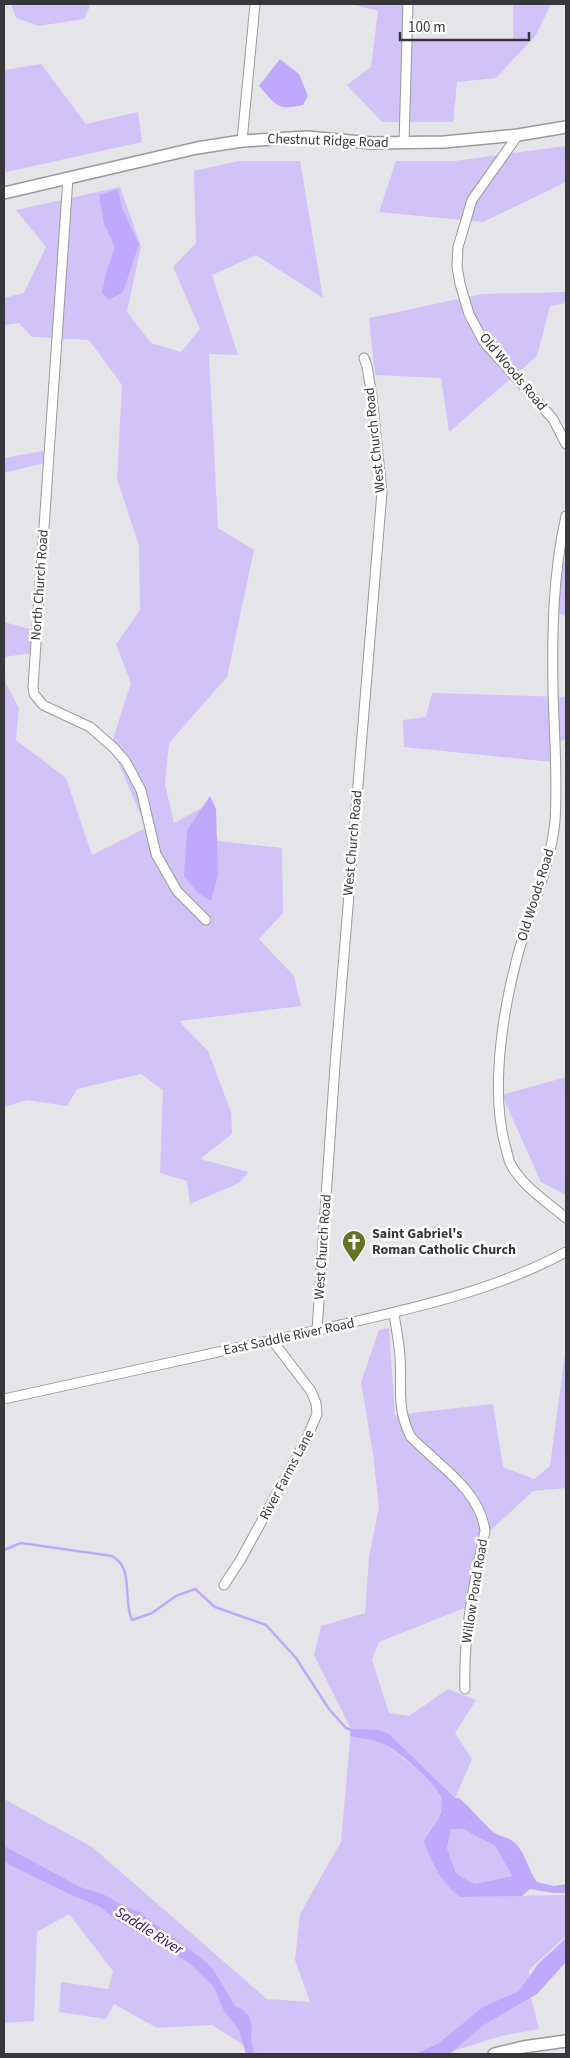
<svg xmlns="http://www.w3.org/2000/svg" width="570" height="2058" font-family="'Source Sans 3',sans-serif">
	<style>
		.green { fill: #d1c3f7 }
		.water { fill: #c0a9fc; fill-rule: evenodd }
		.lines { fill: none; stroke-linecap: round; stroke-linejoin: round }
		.stream { stroke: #c0a9fc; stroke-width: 2.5 }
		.minor-casing { stroke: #9a999d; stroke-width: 11 }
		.major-casing { stroke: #9a999d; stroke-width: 14 }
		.minor { stroke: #fff; stroke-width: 9 }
		.major { stroke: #fff; stroke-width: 11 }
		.labels { text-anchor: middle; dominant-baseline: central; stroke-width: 5; stroke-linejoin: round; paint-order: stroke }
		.street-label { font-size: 14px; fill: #383739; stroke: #fff }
		.poi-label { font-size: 14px; font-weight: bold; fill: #383739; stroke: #fff; text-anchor: start }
		.water-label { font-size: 15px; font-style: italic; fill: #350669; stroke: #fff }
	</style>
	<rect width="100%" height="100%" fill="#e5e4e9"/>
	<path class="green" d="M 11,4 L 91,4 L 84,19 L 39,26 L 16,18 Z
		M 351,4 L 408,4 L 408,40 L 513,41 L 513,4 L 551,4 L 536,35 L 496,78 L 457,82 L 453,122 L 382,122 L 347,85 L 371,67 L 378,11 Z
		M 41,64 L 86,124 L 138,112 L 142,142 L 6,172 L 4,165 L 4,70 Z
		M 566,146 L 566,182 L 483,222 L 379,212 L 396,161 L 455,161 Z
		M 239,161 L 300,161 L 323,298 L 256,255 L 212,275 L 238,355 L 209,354 L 218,528 L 254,550 L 227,677 L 169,743 L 165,784 L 174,823 L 207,805 L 218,841 L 282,848 L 283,913 L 259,939 L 294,976 L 301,1006 L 179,1021 L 208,1051 L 231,1112 L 232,1134 L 200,1159 L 249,1172 L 239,1183 L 190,1204 L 187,1181 L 160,1173 L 163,1090 L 141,1074 L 77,1089 L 67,1106 L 27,1100 L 4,1107 L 4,666 L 6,684 L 19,708 L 16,740 L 66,778 L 92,855 L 146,828 L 111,745 L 131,683 L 116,644 L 140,610 L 139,546 L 117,479 L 122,385 L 89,340 L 32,337 L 19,323 L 4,325 L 4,298 L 24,293 L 46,247 L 16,210 L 120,187 L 141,246 L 127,312 L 151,343 L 181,352 L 200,329 L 173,267 L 196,243 L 194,171 Z
		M 566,292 L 566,303 L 550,306 L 537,356 L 449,432 L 441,378 L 375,375 L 369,318 L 482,294 Z
		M 43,451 L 44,463 L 4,473 L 4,458 Z
		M 557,559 L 566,562 L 566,616 L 549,610 Z
		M 4,622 L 33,630 L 32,653 L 4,657 Z
		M 432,693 L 566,697 L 566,739 L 553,744 L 553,762 L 404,747 L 403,720 L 426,717 Z
		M 566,1077 L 566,1195 L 541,1182 L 502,1095 Z
		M 389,1328 L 395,1415 L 493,1404 L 503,1467 L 534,1479 L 550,1466 L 566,1346 L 566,1488 L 533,1491 L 476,1544 L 477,1603 L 379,1642 L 372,1660 L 389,1713 L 409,1716 L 448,1689 L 476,1700 L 455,1733 L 472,1759 L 455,1798 L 396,1742 L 385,1744 C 398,1753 439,1785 441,1799 C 444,1812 436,1826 426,1834 L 460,1897 L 566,1895 L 566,1936 L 529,1970 L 530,1994 L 539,2029 L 501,2036 L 444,2054 L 247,2054 L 245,2046 L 212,2025 L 157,2028 L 114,2004 L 106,2019 L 59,2012 L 61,1982 L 108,1989 L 113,1971 L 69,1914 L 37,1932 L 34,2021 L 4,2023 L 4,1799 L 92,1847 L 267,1999 L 310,2002 L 295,1960 L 300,1914 L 341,1842 L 351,1729 L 314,1655 L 321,1626 L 365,1613 L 369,1557 L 379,1507 L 373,1454 L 361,1382 L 379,1330 Z
		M 451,1829 L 463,1829 L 495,1846 L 512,1876 L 474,1884 L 456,1873 L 447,1848 Z"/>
	<path class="water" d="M 280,59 L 299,74 L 308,96 L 303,105 C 277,111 276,105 259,86 Z
		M 118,189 L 122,208 L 139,244 L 123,292 L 109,300 L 102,293 L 106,273 L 115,247 L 104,224 L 99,195 Z
		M 210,796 L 216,809 L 218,875 L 211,901 L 198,893 L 184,876 L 187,830 Z
		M 351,1729 L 379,1730 L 389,1734 L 455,1798 L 459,1798 C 471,1808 481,1821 492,1831 C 500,1838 509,1836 516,1844 C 526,1854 528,1870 537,1882 L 554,1886 L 566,1884 L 566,1893 L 553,1893 L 530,1889 L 522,1896 L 460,1897 C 440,1881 434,1866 424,1842 C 427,1831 438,1824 441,1812 C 441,1808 442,1800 441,1797 C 434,1782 399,1751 384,1744 C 373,1739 362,1739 350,1736 ZM 451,1829 L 463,1829 L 495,1846 L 512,1876 L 474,1884 L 456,1873 L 447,1848 Z
		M 4,1846 L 80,1887 L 103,1894 L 120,1904 L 139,1912 L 200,1957 L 213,1969 L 235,2006 L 243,2010 L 249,2016 L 252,2027 L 251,2038 L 254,2054 L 246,2054 L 239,2030 L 224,2011 L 214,1987 L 188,1962 L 116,1920 L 100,1907 L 67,1893 L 4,1862 Z
		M 566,1938 L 566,1962 L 537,1994 L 482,2026 L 450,2054 L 416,2054 L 439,2043 L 483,2007 L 519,1991 L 538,1964 Z"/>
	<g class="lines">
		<path class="stream" d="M 4,1550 L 21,1543 L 112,1556 C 115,1558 119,1561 121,1564 C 131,1579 124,1604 132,1620 L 152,1613 L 176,1596 L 195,1589 L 215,1607 L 266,1625 L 296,1658 L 329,1709 L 346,1728 L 354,1731"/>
		<g class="minor-casing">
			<path id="minor" d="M 518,135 L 472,200 L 458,247 L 457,266 L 460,284 L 469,314 L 484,342 L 553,419 L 566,444
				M 242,141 L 255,4
				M 404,143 L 408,4
				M 68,178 L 33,687 L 34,694 L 43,705 L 90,727 L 114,748 L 126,762 L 141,790 L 156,854 L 177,891 L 206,920
				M 566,516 C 553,573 552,631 553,689 C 554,733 558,777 555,821 C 551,863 535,897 523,937 C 505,996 489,1084 505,1145 C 507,1151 508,1158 510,1163 C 522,1186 547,1202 566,1218
				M 394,1314 C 396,1328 399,1342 400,1357 C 402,1387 396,1409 411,1437 C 438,1465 480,1490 485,1531 C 474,1584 463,1635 465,1689
				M 317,1330 L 335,1065 L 382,492 L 372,397 L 367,366 L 364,358
				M 4,1399 C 107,1376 211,1354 314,1331 C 400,1311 488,1294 566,1252
				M 224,1585 L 241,1559 L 306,1440 L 317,1414 L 316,1403 L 311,1391 L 272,1340"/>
		</g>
		<g class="major-casing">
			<path id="major" d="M 4,193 L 197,148 L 242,141 L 307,137 L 372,143 L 444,142 L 518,135 L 566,127
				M 494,2054 L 523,2047 L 566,2041"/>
		</g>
		<use href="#minor" class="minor"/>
		<use href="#major" class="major"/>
	</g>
	<defs>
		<g id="church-pin" transform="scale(1.25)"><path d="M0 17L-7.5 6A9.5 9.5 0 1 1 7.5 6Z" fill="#5f7627" stroke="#fff"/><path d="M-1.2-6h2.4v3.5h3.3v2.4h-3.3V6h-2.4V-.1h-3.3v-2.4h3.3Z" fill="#fff"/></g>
	</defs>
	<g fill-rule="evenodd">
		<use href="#church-pin" x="354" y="1242"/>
	</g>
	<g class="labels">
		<g class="street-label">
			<text transform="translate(328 141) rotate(2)">Chestnut Ridge Road</text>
			<text transform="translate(513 372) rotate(50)">Old Woods Road</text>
			<text transform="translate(375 440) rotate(-96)">West Church Road</text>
			<text transform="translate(40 585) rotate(-86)">North Church Road</text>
			<text transform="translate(353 843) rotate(-85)">West Church Road</text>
			<text transform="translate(536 895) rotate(-73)">Old Woods Road</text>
			<text transform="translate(323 1247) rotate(-86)">West Church Road</text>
			<text transform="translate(289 1337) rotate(-12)">East Saddle River Road</text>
			<text transform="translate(287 1475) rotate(-62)">River Farms Lane</text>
			<text transform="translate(475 1591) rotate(-81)">Willow Pond Road</text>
		</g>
		<g class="poi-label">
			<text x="372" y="1234">Saint Gabriel's<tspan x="372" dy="16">Roman Catholic Church</tspan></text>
		</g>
		<g class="water-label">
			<text transform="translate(149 1931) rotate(32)">Saddle River</text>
		</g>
	</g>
	<rect width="570" height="2058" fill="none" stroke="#383739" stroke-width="10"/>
	<path d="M400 32v8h129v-8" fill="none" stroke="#383739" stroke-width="2.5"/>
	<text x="408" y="32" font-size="15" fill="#383739" stroke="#ffffff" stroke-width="4" paint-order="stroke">100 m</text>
</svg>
